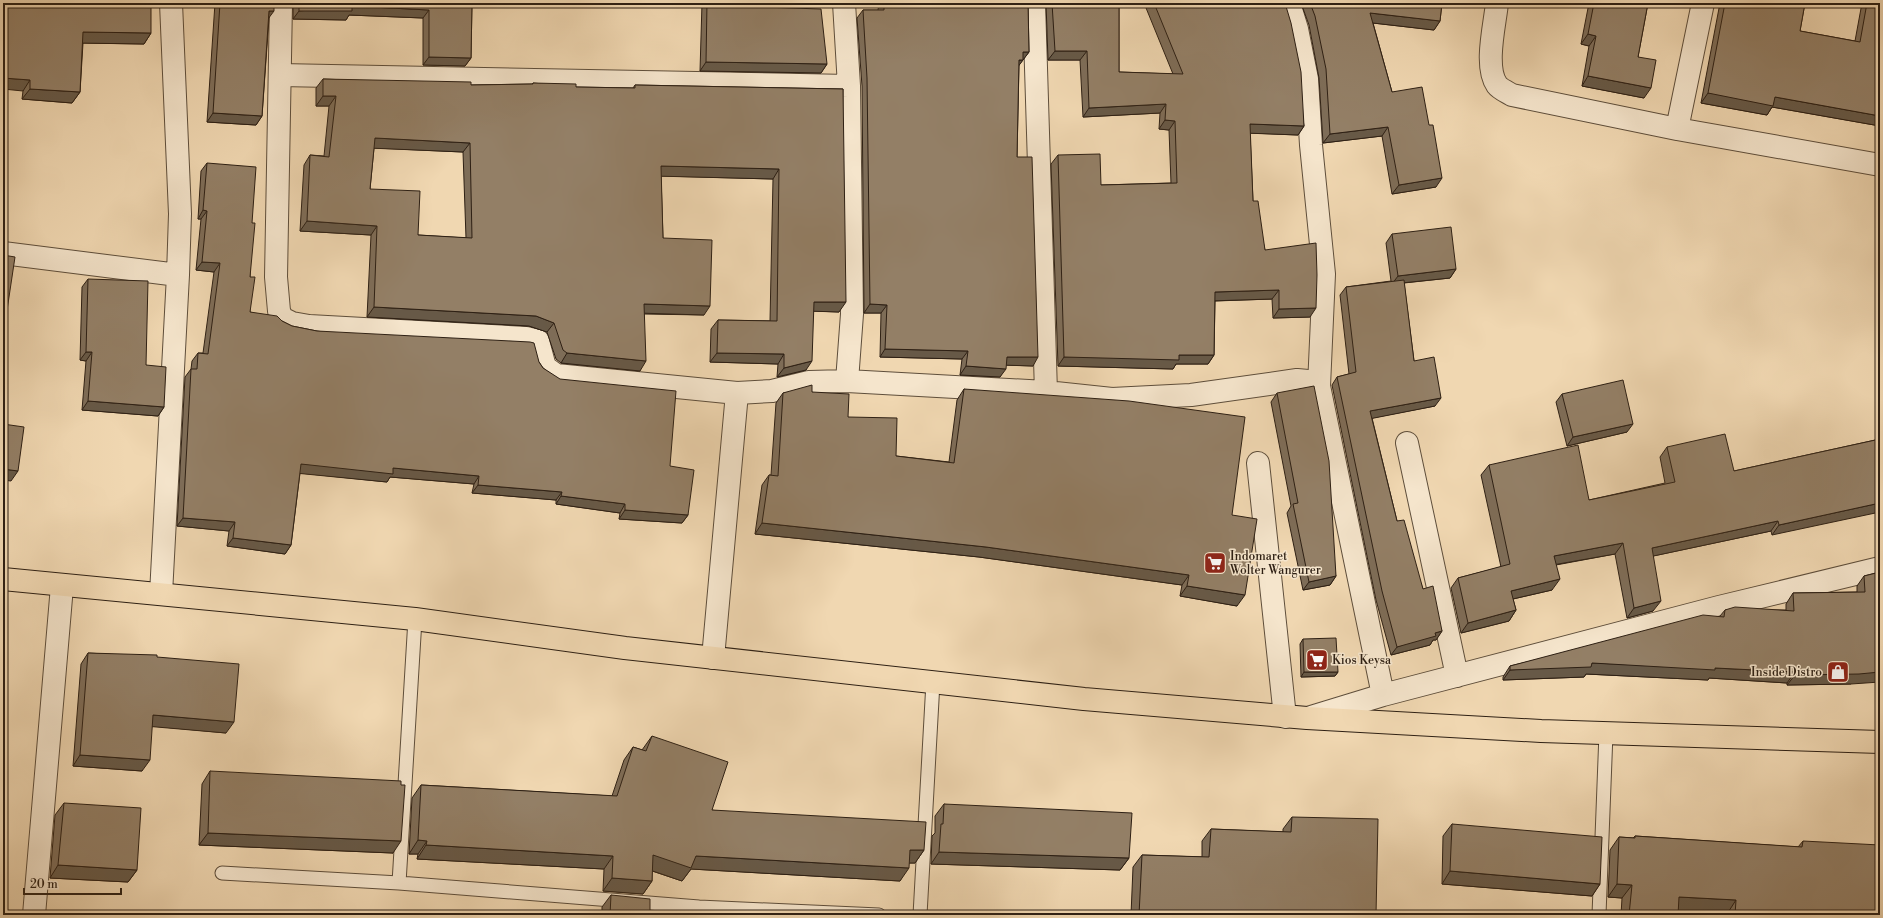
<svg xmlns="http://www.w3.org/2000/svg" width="1883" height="918" font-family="'Libre Bodoni',serif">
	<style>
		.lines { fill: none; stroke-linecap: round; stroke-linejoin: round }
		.lane-casing { stroke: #5e4e3b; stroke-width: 15 }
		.street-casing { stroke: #5e4e3b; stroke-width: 24 }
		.highway-casing { stroke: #2e2014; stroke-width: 24 }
		.lane { stroke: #f5e5cc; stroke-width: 13 }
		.street { stroke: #f5e5cc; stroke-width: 22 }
		.highway { stroke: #f0d7b1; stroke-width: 22 }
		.wall { fill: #7e6d58; stroke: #2e2014; fill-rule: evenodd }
		.shaded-wall { fill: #675947; stroke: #2e2014 }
		.building { fill: #937f66; stroke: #2e2014; fill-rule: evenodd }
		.labels { text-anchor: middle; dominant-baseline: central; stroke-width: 3; stroke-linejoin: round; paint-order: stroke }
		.poi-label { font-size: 12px; fill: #2e2014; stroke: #f5e5cc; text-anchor: start }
	</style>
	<rect width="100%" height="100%" fill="#f0d7b1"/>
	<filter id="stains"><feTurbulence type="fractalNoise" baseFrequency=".005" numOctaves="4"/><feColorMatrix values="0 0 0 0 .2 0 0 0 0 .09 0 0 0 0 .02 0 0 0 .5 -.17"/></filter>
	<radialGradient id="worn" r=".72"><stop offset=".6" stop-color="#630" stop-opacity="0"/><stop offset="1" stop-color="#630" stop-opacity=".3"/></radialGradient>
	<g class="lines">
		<g class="lane-casing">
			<path id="lane" d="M 222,873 L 399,883 L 699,907 L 879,915
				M 399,883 L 415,619
				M 920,915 L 933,682
				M 1599,915 L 1606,733"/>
		</g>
		<g class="street-casing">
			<path id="street" d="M 281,3 L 276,277 L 279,311 L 282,318 L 292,323 L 309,326 L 526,338 L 538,341 L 545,367 L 556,375 L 737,393 L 772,391 L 809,382 L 847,381 L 852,314 L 849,86 L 844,3
				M 1034,3 L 1046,392 L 1112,399 L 1191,395 L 1297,380 L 1308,381 L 1319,386 L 1383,695
				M 1289,3 L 1297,29 L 1307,79 L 1311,145 L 1324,274 L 1319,386
				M 1497,3 C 1495,24 1484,67 1497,85 C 1500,89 1507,92 1512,95 L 1677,129
				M 1703,3 L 1677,129 L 1880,165
				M 280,75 L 849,86
				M 3,253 L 178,275 L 180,214 L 171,3
				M 847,381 L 1046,392
				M 1407,443 L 1457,676
				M 1258,463 L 1285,717
				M 161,594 L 178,275
				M 713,658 L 737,393
				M 1311,717 L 1383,695 L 1719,607 L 1880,568
				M 34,915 L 62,586"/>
		</g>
		<g class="highway-casing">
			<path id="highway" d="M 3,579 L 415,619 L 625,648 L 1084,699 L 1307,718 L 1541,731 L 1880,742"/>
		</g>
		<use href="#lane" class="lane"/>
		<use href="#street" class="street"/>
		<use href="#highway" class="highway"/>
	</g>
	<path class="wall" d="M 3,3 L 151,33 L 144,44 L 83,43 L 80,92 L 72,103 L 22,99 L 23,91 Z
		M 215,3 L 274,3 L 269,18 L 262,116 L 256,125 L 207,122 Z
		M 293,3 L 472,3 L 471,58 L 465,66 L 423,65 L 423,18 L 349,15 L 346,20 L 293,19 Z
		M 519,3 L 578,3 L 575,7 L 519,7 Z
		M 702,3 L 762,3 L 762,7 L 827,64 L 821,73 L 700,71 Z
		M 879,3 L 1028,3 L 1029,52 L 1019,65 L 1017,157 L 1033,366 L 1006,365 L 1000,377 L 960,375 L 962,359 L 880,357 L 881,313 L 864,313 L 862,86 L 857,18 L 863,10 L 878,10 Z
		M 1046,3 L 1119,3 L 1119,72 L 1173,74 L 1144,3 L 1285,3 L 1304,126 L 1298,135 L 1250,133 L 1253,201 L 1265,250 L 1310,317 L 1273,318 L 1272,299 L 1215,301 L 1214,355 L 1208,364 L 1176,364 L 1173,369 L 1058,366 L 1051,164 L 1058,155 L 1101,185 L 1171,183 L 1169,130 L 1159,129 L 1160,113 L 1083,117 L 1080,60 L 1048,60 Z
		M 1301,3 L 1442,3 L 1440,21 L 1434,30 L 1373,23 L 1392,92 L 1436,187 L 1392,194 L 1382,136 L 1323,143 L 1319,78 L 1309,25 Z
		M 1589,3 L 1648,3 L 1638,57 L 1644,98 L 1582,86 L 1589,46 L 1581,44 Z
		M 1720,3 L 1805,3 L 1800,31 L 1855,41 L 1862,3 L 1880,3 L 1880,126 L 1772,107 L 1767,115 L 1701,103 Z
		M 323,79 L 471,85 L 532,84 L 533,83 L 576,87 L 633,88 L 635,85 L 843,89 L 839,312 L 813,311 L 806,370 L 777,377 L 778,364 L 710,362 L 711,329 L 718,320 L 770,321 L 773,179 L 661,176 L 663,238 L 704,315 L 644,314 L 640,371 L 561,363 L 556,359 L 547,332 L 529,326 L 367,317 L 371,235 L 300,231 L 304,165 L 310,155 L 324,156 L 329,106 L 316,106 L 316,88 ZM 374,148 L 463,152 L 466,238 L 418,235 L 370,189 Z
		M 207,163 L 252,223 L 250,277 L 250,312 L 282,321 L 292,326 L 317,331 L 539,362 L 543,368 L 670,466 L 688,515 L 682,523 L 619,519 L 620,513 L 556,504 L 556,500 L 472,493 L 474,484 L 390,477 L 387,482 L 300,473 L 291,545 L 285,554 L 227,546 L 229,531 L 177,526 L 185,377 L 191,369 L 192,361 L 198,353 L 203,353 L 214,272 L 196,270 L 201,219 L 198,219 L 201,171 Z
		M 1392,234 L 1456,269 L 1450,278 L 1404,283 L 1414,361 L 1435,406 L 1372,418 L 1397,521 L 1423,589 L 1442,631 L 1436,640 L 1433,640 L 1430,645 L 1391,655 L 1376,600 L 1332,385 L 1337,377 L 1349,374 L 1340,295 L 1346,287 L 1391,281 L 1386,243 Z
		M 88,279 L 146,365 L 164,407 L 158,416 L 82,410 L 86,361 L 80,360 L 82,287 Z
		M 964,389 L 1232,515 L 1237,606 L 1180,596 L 1182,585 L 979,557 L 755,534 L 762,485 L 769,475 L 771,475 L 776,403 L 783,393 L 812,392 L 848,417 L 896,456 L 949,462 L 957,400 Z
		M 1277,393 L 1336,576 L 1330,585 L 1303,590 L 1287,513 L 1291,506 L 1271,402 Z
		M 1562,394 L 1627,432 L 1567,446 L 1556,402 Z
		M 1880,439 L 1772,535 L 1771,531 L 1653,556 L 1653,611 L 1627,618 L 1615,554 L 1556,565 L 1552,590 L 1513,599 L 1516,610 L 1509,621 L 1461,633 L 1451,588 L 1458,578 L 1501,567 L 1481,475 L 1489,465 L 1589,500 L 1665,483 L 1660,457 L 1667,447 L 1734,471 Z
		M 1880,572 L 1851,684 L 1787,685 L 1787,683 L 1709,678 L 1708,680 L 1586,674 L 1584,677 L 1503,680 L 1503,677 L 1510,666 L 1720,616 L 1725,610 L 1786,610 L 1786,604 L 1793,593 L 1857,592 L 1857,586 L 1864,576 Z
		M 1303,639 L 1338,672 L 1335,676 L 1301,677 L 1300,644 Z
		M 88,653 L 157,657 L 226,733 L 152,726 L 142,771 L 73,766 L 81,664 Z
		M 652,736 L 712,810 L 924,850 L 915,863 L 909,863 L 900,881 L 691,869 L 682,881 L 652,871 L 652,881 L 643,894 L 603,891 L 604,869 L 417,859 L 418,854 L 409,854 L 412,798 L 421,785 L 612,796 L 624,760 L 633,747 L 642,750 Z
		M 210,771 L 393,853 L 199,845 L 202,784 Z
		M 64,803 L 137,870 L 128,882 L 50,878 L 55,815 Z
		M 944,804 L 1129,858 L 1120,870 L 931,864 L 932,836 L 935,833 L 935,816 Z
		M 1292,817 L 1376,915 L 1131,915 L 1133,867 L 1142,855 L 1202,857 L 1202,841 L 1211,829 L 1283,832 L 1283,829 Z
		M 1452,824 L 1600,884 L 1592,896 L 1442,884 L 1443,836 Z
		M 1635,836 L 1798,847 L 1803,841 L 1880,915 L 1727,915 L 1727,914 L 1678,910 L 1678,915 L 1621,915 L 1622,898 L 1608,897 L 1610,850 L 1619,837 L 1633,838 Z
		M 611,895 L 650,915 L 602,915 L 602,907 Z"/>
	<path class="shaded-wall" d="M 522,3 L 578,3 L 575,7 L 519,7 Z
		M 352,6 L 429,10 L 423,18 L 349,15 L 346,20 L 293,19 L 299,11 Z
		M 269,11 L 274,11 L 268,19 Z
		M 1370,13 L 1440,21 L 1434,30 L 1364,22 Z
		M 83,32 L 151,33 L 144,44 L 76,43 Z
		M 1588,34 L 1596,36 L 1589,46 L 1581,44 Z
		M 1055,51 L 1087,51 L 1080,60 L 1048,60 Z
		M 1023,52 L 1029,52 L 1023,60 L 1017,60 Z
		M 429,57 L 471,58 L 465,66 L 423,65 Z
		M 1019,60 L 1023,60 L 1017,68 Z
		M 706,62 L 827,64 L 821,73 L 700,71 Z
		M 1588,76 L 1651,88 L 1644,98 L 1582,86 Z
		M 3,78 L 30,80 L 23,91 L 3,89 Z
		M 30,89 L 80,92 L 72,103 L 22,99 Z
		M 1708,93 L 1775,97 L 1880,116 L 1880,126 L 1772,107 L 1767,115 L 1701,103 Z
		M 323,96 L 336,96 L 329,106 L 316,106 Z
		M 1166,104 L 1160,113 L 1083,117 L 1089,108 Z
		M 213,113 L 262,116 L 256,125 L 207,122 Z
		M 1165,120 L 1175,121 L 1169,130 L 1159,129 Z
		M 1250,124 L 1304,126 L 1298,135 L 1244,133 Z
		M 1388,127 L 1382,136 L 1323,143 L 1330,134 Z
		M 375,138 L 470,143 L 463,152 L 369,148 Z
		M 661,166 L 779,169 L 773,179 L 654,176 Z
		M 1442,178 L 1436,187 L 1392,194 L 1399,185 Z
		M 203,210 L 207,211 L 201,219 L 198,219 Z
		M 307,221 L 377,226 L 371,235 L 300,231 Z
		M 202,262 L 220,263 L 214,272 L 196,270 Z
		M 1456,269 L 1450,278 L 1392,284 L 1398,276 Z
		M 1279,290 L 1272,299 L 1209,301 L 1215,292 Z
		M 814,302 L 846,302 L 839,312 L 807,311 Z
		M 644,304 L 710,306 L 704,315 L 637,313 Z
		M 870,304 L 887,305 L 881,313 L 864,313 Z
		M 374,307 L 536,316 L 554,323 L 547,332 L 529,326 L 367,317 Z
		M 1316,308 L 1310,317 L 1273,318 L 1279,309 Z
		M 885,349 L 968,351 L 962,359 L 880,357 Z
		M 86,352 L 92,352 L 86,361 L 80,360 Z
		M 567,353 L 646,361 L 640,371 L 561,363 Z
		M 717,353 L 784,354 L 778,364 L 710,362 Z
		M 1179,355 L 1214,355 L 1208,364 L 1176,364 L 1173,369 L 1058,366 L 1064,357 Z
		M 1007,357 L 1038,357 L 1033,366 L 1001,365 Z
		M 812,361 L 806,370 L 777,377 L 784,368 Z
		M 966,366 L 1006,369 L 1000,377 L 960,375 Z
		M 1441,398 L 1435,406 L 1364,420 L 1370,411 Z
		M 88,401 L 164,407 L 158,416 L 82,410 Z
		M 1633,424 L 1627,432 L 1567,446 L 1573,437 Z
		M 301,464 L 393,468 L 479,476 L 474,484 L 390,477 L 387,482 L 295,473 Z
		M 3,469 L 18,471 L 11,481 L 3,480 Z
		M 478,485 L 562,492 L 556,500 L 472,493 Z
		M 561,496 L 625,504 L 620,513 L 556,504 Z
		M 1880,503 L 1880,512 L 1772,535 L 1779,525 Z
		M 625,510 L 688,515 L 682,523 L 619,519 Z
		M 183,518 L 235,522 L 229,531 L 177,526 Z
		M 1778,521 L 1771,531 L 1644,558 L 1652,548 Z
		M 762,523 L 986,547 L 1189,575 L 1182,585 L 979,557 L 755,534 Z
		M 233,538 L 291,545 L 285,554 L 227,546 Z
		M 1623,543 L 1615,554 L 1547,566 L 1554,556 Z
		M 1336,576 L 1330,585 L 1303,590 L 1309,582 Z
		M 1560,579 L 1552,590 L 1504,601 L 1511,591 Z
		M 1187,586 L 1245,595 L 1237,606 L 1180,596 Z
		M 1661,601 L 1653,611 L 1627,618 L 1634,608 Z
		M 1516,610 L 1509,621 L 1461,633 L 1468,623 Z
		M 1442,631 L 1436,640 L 1433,640 L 1430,645 L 1391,655 L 1397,647 L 1435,633 Z
		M 1592,663 L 1715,668 L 1795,672 L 1787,683 L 1709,678 L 1708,680 L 1586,674 L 1584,677 L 1503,680 L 1510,670 Z
		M 1304,672 L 1338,672 L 1335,676 L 1301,677 Z
		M 1880,672 L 1880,682 L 1851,684 L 1787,685 L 1795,675 Z
		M 153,715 L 234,722 L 226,733 L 145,726 Z
		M 80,755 L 150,760 L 142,771 L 73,766 Z
		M 208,833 L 401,841 L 393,853 L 199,845 Z
		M 418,840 L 427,841 L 418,854 L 409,854 Z
		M 426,845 L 613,856 L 604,869 L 417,859 Z
		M 910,850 L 924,850 L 915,863 L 901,863 Z
		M 939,852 L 1129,858 L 1120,870 L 931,864 Z
		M 653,855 L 696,856 L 909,868 L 900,881 L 691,869 L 682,881 L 644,868 Z
		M 58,865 L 137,870 L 128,882 L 50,878 Z
		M 1450,871 L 1600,884 L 1592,896 L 1442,884 Z
		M 612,878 L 652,881 L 643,894 L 603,891 Z
		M 1617,884 L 1632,885 L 1622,898 L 1608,897 Z
		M 1679,897 L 1736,900 L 1727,914 L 1670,910 Z"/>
	<path class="building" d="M 3,3 L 151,3 L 151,33 L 83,32 L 80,92 L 30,89 L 30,80 L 3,78 Z
		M 220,3 L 274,3 L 274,11 L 269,11 L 262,116 L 213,113 Z
		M 299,3 L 472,3 L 471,58 L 429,57 L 429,10 L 352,6 L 352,11 L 299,11 Z
		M 707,3 L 762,3 L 762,7 L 821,9 L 827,64 L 706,62 Z
		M 884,3 L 1028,3 L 1029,52 L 1023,52 L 1023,60 L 1019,60 L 1017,157 L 1032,157 L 1038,357 L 1007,357 L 1006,369 L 966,366 L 968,351 L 885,349 L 887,305 L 870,304 L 867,78 L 863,10 L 884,10 Z
		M 1052,3 L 1119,3 L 1119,72 L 1183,74 L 1154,3 L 1285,3 L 1291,23 L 1301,72 L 1304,126 L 1250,124 L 1253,201 L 1258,201 L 1265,250 L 1316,243 L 1317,275 L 1316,308 L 1279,309 L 1279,290 L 1215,292 L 1214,355 L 1179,355 L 1179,360 L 1064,357 L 1058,155 L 1100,154 L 1101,185 L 1177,183 L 1175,121 L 1165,120 L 1166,104 L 1089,108 L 1087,51 L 1055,51 Z
		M 1310,3 L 1442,3 L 1440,21 L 1370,13 L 1392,92 L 1422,87 L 1429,125 L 1433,125 L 1442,178 L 1399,185 L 1388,127 L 1330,134 L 1326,69 L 1315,16 Z
		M 1594,3 L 1648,3 L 1638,57 L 1656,60 L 1651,88 L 1588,76 L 1596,36 L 1588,34 Z
		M 1725,3 L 1805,3 L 1800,31 L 1860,42 L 1867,3 L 1880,3 L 1880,116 L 1775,97 L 1773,106 L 1708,93 Z
		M 323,79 L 471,82 L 471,85 L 533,84 L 533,83 L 576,84 L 576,87 L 635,88 L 635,85 L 843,89 L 846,302 L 814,302 L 812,361 L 784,368 L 784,354 L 717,353 L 718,320 L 777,321 L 779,169 L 661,166 L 663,238 L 712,240 L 710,306 L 644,304 L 646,361 L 567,353 L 563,350 L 554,323 L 536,316 L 374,307 L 377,226 L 307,221 L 310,155 L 329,157 L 336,96 L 323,96 ZM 375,138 L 470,143 L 472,238 L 418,235 L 420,191 L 370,189 Z
		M 207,163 L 256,167 L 252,223 L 255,223 L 250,277 L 255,277 L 250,312 L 277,316 L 282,321 L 292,326 L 317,331 L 530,342 L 534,343 L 539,362 L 543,368 L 560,379 L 676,391 L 670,466 L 694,470 L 688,515 L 625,510 L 625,504 L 561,496 L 562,492 L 478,485 L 479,476 L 393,468 L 393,474 L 301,464 L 291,545 L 233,538 L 235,522 L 183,518 L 191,369 L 197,369 L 198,353 L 208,354 L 220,263 L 202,262 L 207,211 L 203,210 Z
		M 1451,227 L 1456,269 L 1398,276 L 1392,234 Z
		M 3,255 L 15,257 L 3,337 Z
		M 88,279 L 148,281 L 146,365 L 166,367 L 164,407 L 88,401 L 92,352 L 86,352 Z
		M 1404,280 L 1414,361 L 1434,357 L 1441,398 L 1370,411 L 1397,521 L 1404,520 L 1423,589 L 1433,586 L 1442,631 L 1435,633 L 1436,636 L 1397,647 L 1382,591 L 1337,377 L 1356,372 L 1346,287 Z
		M 3,347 L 7,347 L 3,372 Z
		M 1623,380 L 1633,424 L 1573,437 L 1562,394 Z
		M 812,385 L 812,392 L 849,394 L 848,417 L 897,418 L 896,456 L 954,463 L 964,389 L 1129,401 L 1245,417 L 1232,515 L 1257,519 L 1245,595 L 1187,586 L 1189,575 L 986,547 L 762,523 L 769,475 L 778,476 L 783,393 Z
		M 1314,386 L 1329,461 L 1336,576 L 1309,582 L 1293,504 L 1298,503 L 1277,393 Z
		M 3,424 L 24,427 L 18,471 L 3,469 Z
		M 1725,434 L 1734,471 L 1880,439 L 1880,503 L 1779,525 L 1778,521 L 1652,548 L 1661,601 L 1634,608 L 1623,543 L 1554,556 L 1560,579 L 1511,591 L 1516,610 L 1468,623 L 1458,578 L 1510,564 L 1489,465 L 1578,445 L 1589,500 L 1675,482 L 1667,447 Z
		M 1880,572 L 1880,672 L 1859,674 L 1795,675 L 1795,672 L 1715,668 L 1715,670 L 1592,663 L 1591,667 L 1510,670 L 1510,666 L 1703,615 L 1724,617 L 1725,610 L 1735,607 L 1794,611 L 1793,593 L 1865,592 L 1864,576 Z
		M 1336,638 L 1338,672 L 1304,672 L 1303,639 Z
		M 88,653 L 157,655 L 157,657 L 239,664 L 234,722 L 153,715 L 150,760 L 80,755 Z
		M 652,736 L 728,762 L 712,810 L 926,822 L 924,850 L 910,850 L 909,868 L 696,856 L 691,868 L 653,855 L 652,881 L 612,878 L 613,856 L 426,845 L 427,841 L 418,840 L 421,785 L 617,796 L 633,747 L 646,751 Z
		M 210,771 L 401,781 L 401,785 L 405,785 L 401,841 L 208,833 Z
		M 64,803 L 141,808 L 137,870 L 58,865 Z
		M 944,804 L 1132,813 L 1129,858 L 939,852 L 941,824 L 943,824 Z
		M 1292,817 L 1378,819 L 1376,915 L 1139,915 L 1142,855 L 1209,857 L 1211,829 L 1291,832 Z
		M 1452,824 L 1602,837 L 1600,884 L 1450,871 Z
		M 1635,836 L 1802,847 L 1803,841 L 1880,845 L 1880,915 L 1735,915 L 1736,900 L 1679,897 L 1678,915 L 1629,915 L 1632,885 L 1617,884 L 1619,837 L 1635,838 Z
		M 611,895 L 650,899 L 650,915 L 610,915 Z"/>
	<defs>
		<g id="supermarket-square" transform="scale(1.15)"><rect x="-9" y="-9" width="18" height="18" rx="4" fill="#8f2418" stroke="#f5e5cc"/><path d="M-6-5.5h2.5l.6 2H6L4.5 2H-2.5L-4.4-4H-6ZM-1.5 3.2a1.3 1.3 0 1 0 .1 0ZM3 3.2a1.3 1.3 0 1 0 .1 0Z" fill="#fff"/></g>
		<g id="shop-square" transform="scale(1.15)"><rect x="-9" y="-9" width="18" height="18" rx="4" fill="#8f2418" stroke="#f5e5cc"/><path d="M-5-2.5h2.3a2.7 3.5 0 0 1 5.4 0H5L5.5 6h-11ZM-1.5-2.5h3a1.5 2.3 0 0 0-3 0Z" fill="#fff"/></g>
	</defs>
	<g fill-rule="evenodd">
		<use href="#supermarket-square" x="1215" y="563"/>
		<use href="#supermarket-square" x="1317" y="660"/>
		<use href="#shop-square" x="1838" y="672"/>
	</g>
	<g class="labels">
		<g class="poi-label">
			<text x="1230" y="556">Indomaret<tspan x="1230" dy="14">Wolter Wangurer</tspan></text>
			<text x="1332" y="660">Kios Keysa</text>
			<text x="1822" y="672" text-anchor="end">Inside Distro</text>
		</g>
	</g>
	<rect width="1883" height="918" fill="none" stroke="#f0d7b1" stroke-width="16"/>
	<rect x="4" y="4" width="1875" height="910" fill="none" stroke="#2e2014" stroke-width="2"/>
	<rect x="8" y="8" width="1867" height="902" fill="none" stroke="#2e2014"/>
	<path d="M24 888v6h97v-6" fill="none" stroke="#2e2014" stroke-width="2"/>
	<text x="30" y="888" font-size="12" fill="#2e2014" stroke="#f5e5cc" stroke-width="3" paint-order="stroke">20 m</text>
	<rect width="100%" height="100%" filter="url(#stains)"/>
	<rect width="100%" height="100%" fill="url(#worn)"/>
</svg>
